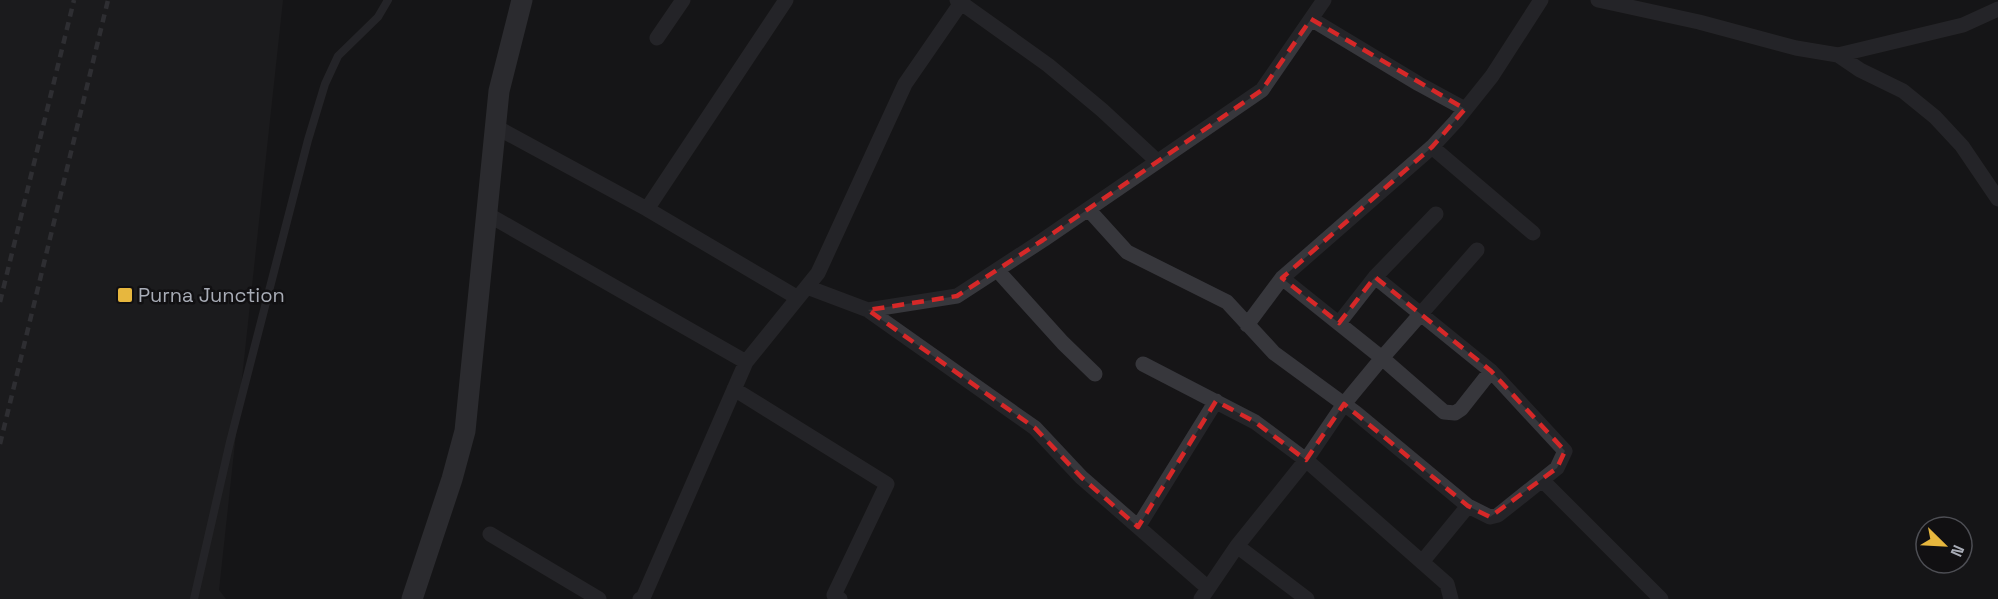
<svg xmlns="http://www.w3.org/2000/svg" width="1998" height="599" font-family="'Space Grotesk',sans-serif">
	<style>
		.built { fill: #222224 }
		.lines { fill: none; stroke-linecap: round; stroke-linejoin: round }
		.service { stroke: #37373c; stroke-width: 8 }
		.minor { stroke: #37373c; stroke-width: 15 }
		.secondary { stroke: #45464c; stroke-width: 21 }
		.rail { stroke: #4c4d53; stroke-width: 4.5; stroke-dasharray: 8 6; stroke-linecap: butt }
		.marked { fill: none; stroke: #d62828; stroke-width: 4.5; stroke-dasharray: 12 8; stroke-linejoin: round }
		.poi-dot { fill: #e7b73e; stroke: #111012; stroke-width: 2 }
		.labels { text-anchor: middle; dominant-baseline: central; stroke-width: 5; stroke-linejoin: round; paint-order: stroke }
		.poi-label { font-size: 20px; fill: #a8acb6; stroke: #111012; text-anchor: start }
	</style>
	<rect width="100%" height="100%" fill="#161517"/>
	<path class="built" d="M 0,0 L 283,0 L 219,590 L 226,599 L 0,599 Z"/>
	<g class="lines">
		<path class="service" d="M 194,599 L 230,442 L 308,140 L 325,84 L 338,56 L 378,17 L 388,0"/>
		<path class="minor" d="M 957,0 L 1048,65 L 1102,110 L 1157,161
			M 1598,0 L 1699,22 L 1796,48 L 1838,55 L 1963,25 L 1998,9
			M 1311,19 L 1419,84 L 1465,109
			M 657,38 L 683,0
			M 1838,55 L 1860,70 L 1903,91 L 1935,117 L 1962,146 L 1998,199
			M 496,127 L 647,209 L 798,298
			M 1432,147 L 1533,233
			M 647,209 L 786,0
			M 1088,209 L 1127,252 L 1227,302 L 1274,353 L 1356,413 L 1468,506 L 1490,517 L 1498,515 L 1557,468 L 1565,451 L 1491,371 L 1375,277
			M 487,214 L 746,362 L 643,598 L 640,599
			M 997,270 L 1063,343 L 1095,374
			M 1282,278 L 1382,358 L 1444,412 L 1455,413 L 1461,409 L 1491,371
			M 807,287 L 868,310 L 957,296 L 1043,240 L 1262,90 L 1324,0
			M 868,310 L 1035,428 L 1081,477 L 1208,588
			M 1339,323 L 1375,277 L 1436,214
			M 1247,325 L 1282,278 L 1432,147 L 1456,121 L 1492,76 L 1541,0
			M 746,362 L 818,273 L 905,84 L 963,0
			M 1143,364 L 1255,422 L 1306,460 L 1447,584 L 1451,599
			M 734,389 L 887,484 L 834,595 L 840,599
			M 1542,480 L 1661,599
			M 1138,527 L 1216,401
			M 490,534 L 599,599
			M 1237,546 L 1307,599
			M 1422,562 L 1468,506
			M 1201,599 L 1237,546 L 1306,460 L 1344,404 L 1382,358 L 1477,250"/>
		<path class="secondary" d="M 412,599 L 452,479 L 465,431 L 499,91 L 522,0"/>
		<path class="rail" d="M 0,302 L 74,0
			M 0,444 L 108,0"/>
	</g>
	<path d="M0 0H1998V599H0ZM 1311,19 L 1465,109 L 1432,147 L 1282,278 L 1339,323 L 1375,277 L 1491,371 L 1565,451 L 1557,468 L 1490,517 L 1468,506 L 1344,404 L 1306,460 L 1255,422 L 1216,401 L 1138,527 L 1081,477 L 1035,428 L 868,310 L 957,296 L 1043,240 L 1262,90 Z" fill="#161517" fill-opacity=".55" fill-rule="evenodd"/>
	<path class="marked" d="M 1311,19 L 1465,109 L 1432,147 L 1282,278 L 1339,323 L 1375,277 L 1491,371 L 1565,451 L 1557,468 L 1490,517 L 1468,506 L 1344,404 L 1306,460 L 1255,422 L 1216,401 L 1138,527 L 1081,477 L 1035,428 L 868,310 L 957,296 L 1043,240 L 1262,90 Z"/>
	<rect class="poi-dot" x="117" y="287" width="16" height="16" rx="3"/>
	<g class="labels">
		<g class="poi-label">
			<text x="138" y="295">Purna Junction</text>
		</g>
	</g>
	<g transform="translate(1944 545) rotate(114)"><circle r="28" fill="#111012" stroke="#4d4e54" stroke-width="1.5"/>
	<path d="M0-4.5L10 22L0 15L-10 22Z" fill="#e7b73e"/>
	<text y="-9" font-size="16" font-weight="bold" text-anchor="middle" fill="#a8acb6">N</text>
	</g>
</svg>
